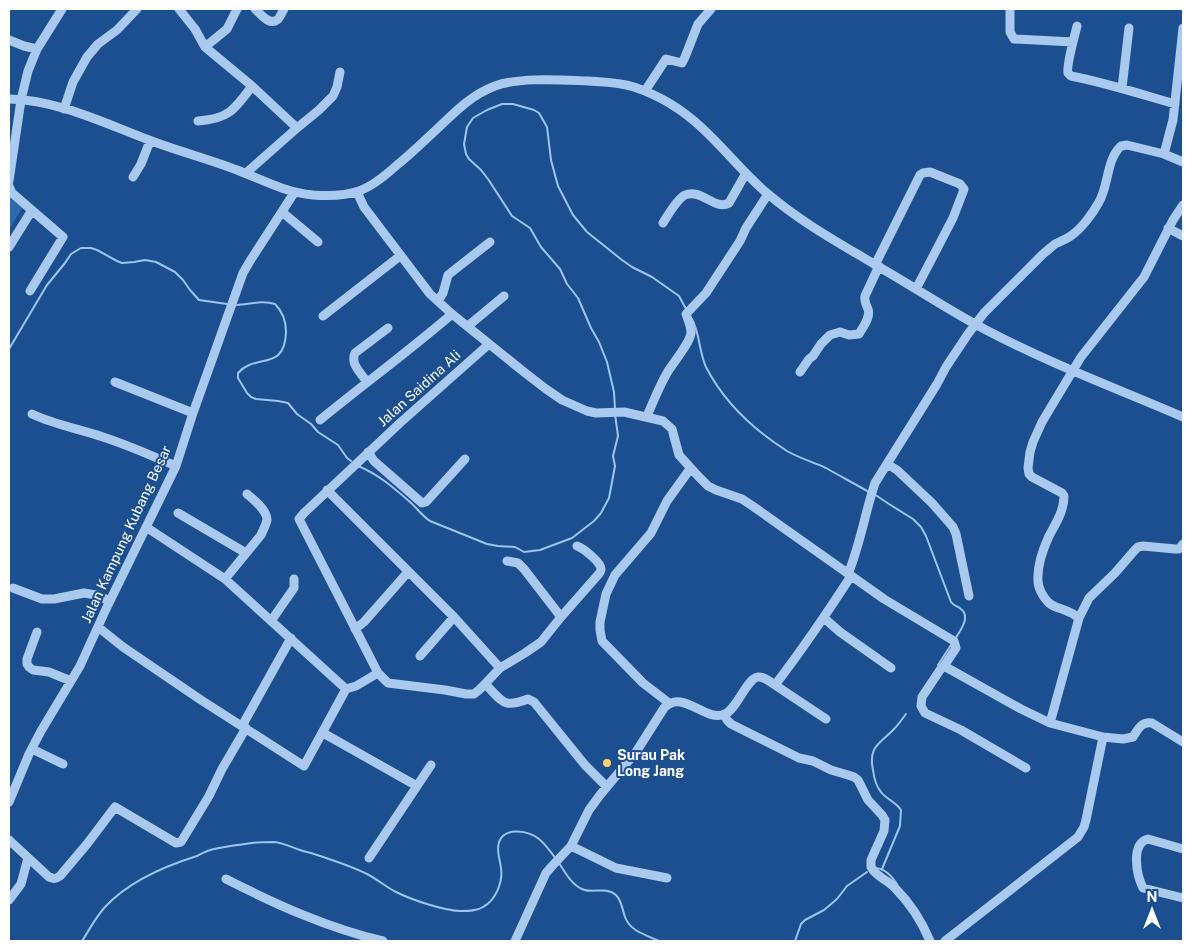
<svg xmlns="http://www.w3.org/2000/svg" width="1192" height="950" font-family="'Public Sans',sans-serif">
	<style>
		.garden { fill: #2e69ad }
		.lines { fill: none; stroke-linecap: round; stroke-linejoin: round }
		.stream { stroke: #9cc4f0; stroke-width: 2 }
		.minor { stroke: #a9c9ee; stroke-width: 9 }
		.poi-dot { fill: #ffd166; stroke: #1b4f8f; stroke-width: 2 }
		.labels { text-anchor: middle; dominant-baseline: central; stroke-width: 4; stroke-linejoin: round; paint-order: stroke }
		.street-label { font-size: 14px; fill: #fff; stroke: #1b4f8f }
		.poi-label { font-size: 14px; font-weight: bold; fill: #fff; stroke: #1b4f8f; text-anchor: start }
	</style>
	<rect width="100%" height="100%" fill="#1b4f8f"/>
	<path class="garden" d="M 9,197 L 22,208 L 9,230 Z"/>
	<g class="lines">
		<path class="stream" d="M 237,305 C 250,304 263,300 275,304 C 283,312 286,321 286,332 C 285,372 255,353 238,373 L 238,378 L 247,393 L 251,397 L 256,399 L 278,401 L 288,403 L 297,414 L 311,424 L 318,432 L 338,445 L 347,458 L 351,461
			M 692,319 C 700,334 699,352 706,367 C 724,402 754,430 787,451 C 799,458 813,462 826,468 C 840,476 855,484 869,492
			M 9,349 L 47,285 L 65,263 L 71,254 L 81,248 L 91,248 L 97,250 L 117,261 L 122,263 L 134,262 L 145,260 L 156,262 L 175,272 L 183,280 L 190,290 L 199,300 L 227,304
			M 615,409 L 614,392 L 607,362 L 599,342 L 591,328 L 578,298 L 567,284 L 560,269 L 541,247 L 530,228 L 512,216 L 488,179 L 481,170 L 469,159 L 466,154 L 464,144 L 467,127 L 473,118 L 487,110 L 502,104 L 513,104 L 534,110 L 539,113 L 547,127 L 551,160 L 558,186 L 573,215 L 587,232 L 622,260 L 632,267 L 652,277 L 679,296 L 686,309
			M 358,466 C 378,474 394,488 410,502 C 417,508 421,515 430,521 L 487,544 L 498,546 L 515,547 L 524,552 L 540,550 L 572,538 L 594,521 L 601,513 L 609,498 L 615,466 L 613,456 L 618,436 L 615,414
			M 874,494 L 889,504 L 913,519 L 921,527 L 926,536 L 951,602 C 954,606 957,606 961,609 C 971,617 960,631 955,639
			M 938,665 L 951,645
			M 559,863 C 565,872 571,884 582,889 C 592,894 606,886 616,895 C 622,901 622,909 625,917 C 630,931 646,935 659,941
			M 876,868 C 886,869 892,877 897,884
			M 882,869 L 900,826 L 901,810 C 896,802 886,799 881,792 C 876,786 874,778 873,770 C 868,746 880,744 894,729 C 899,724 902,719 906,714
			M 82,941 C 90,929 95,918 105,907 C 129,881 165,866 197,856 C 203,853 208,850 214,849 C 227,846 239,845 252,843 C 259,842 267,842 274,842 C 284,843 291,847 300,850 C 304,852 309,852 314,854 C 332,860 351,866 367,874 C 377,879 386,887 396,892 C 412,900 445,911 461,911 C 469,911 477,911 483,907 C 496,900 503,882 501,868 C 500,859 496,851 499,842 C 505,826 529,831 539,839 C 545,844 551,852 556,859
			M 795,941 L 801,924 L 805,920 L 824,910 L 837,899 L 847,886 L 867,872"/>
		<path class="minor" d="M 179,9 L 195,29 L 205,47 L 252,86 L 297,128
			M 255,9 C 260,13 269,26 277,20 C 280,18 282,12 284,9
			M 1010,9 L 1010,32 L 1014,39 L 1073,42
			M 1077,26 C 1075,34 1066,67 1068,73 C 1069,74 1070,75 1071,76 C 1107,83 1140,94 1175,104
			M 1183,28 L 1173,120 L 1164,154 L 1183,162
			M 9,40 L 24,46 L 37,49
			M 205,47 L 227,29 L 237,9
			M 1122,88 L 1129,28
			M 645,91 L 666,59 L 682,63 L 685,57 L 698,24 L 711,9
			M 9,99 C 58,100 104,123 149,140 C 178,151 208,159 237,170 C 263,180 284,192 313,195 C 327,196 345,196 359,191 C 373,186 386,175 397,165 C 411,154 424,141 437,129 C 455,112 471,95 495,86 C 519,77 561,80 588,81 C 603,82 619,82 634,87 C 658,95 683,110 702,128 C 725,149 744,174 768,194 C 802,223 841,244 879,267 C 916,288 951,312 988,331 C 1051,364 1118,389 1183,417
			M 64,109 L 73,82 L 87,57 L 98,44 L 117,30 L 137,9
			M 198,121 C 229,119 235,109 252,86
			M 246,173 L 297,128 L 319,110 L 333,96 L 337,87 L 340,72
			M 133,177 L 141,164 L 150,141
			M 9,181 L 21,100 L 28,71 L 37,49 L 62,9
			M 9,186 L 12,193 L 63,237 L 30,291
			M 357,192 L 364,207 L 430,294 L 452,314 L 524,372 L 546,389 L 562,400 L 587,411 L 596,413 L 624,412 L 663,421 L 672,429 L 679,455 L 698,476 L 708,486 L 716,490 L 742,499 L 754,507 L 884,599 L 954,641 L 956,648 L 944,666 L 1021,709 L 1050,723 L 1103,737 L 1123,739 L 1133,737 C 1138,729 1142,721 1152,723 L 1183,742
			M 282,212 L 318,242
			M 663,223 C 668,215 677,199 685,195 C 701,188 715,211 729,203 L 746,173
			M 1168,228 L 1183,236
			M 9,247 L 32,210
			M 875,265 L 920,175 L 923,173 L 930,172 L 960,184 L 964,189 L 963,192 L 953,218 L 916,289
			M 438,301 L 443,293 L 448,275 L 490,242
			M 323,316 L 400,256
			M 468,326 L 504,296
			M 800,372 L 809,359 L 813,356 L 821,344 L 830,335 L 840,332 L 849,335 L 859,334 C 863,327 871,317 868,309 C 866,304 864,302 865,296 L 879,266
			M 115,382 L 193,413
			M 367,382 C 361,373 350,364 355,353 L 388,328
			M 32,414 C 55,425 80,429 103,437 C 128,445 152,456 176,466
			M 647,416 C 653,402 659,387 667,373 C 673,363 690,343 691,333 C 691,326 688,320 686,314 L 706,293 L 740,241 L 746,228 L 768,194
			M 320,420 C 364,384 409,351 452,314
			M 368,452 L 374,461 L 422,503 L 426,502 L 465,459
			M 887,464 L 897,470 L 932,503 L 953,527 L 956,534 L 969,596
			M 327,490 L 454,617 L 500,668
			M 178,513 L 246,553
			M 146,527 L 225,579 L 346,689 L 356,686 L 378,673
			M 507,561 L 518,563 L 524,569 L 561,617 L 541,642 L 525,653 L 500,668 L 485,684 C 503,701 502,709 528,699 L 534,702 L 585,765 L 607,787
			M 848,574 C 860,545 865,513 875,483 L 937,384 L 946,367 L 968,334 L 984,313 L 1043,254 C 1047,251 1051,247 1055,244 C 1061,241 1067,239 1072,235 C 1082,228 1093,213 1099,202 C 1109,185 1106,160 1121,146 L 1127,145 L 1164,154
			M 225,579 L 261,535 C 263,530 266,525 267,520 C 267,510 254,500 247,494
			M 13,588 L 42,599 L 54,599 L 84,593 L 96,595 L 110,601
			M 561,617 L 597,576 C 599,574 601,572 601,569 C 602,563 583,548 577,546
			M 824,618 L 840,632 L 891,668
			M 1079,618 C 1076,616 1072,613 1069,612 C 1062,608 1053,608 1048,602 C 1043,597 1038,588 1038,581 C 1037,566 1043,549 1049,536 C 1056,523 1064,511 1064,496 L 1062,493 L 1032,477 L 1029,474 L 1028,468 L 1030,452 L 1033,442 L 1042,422 L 1081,357 L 1144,277 L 1173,220 L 1183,205
			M 271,621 L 294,588 L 294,579
			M 98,627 L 123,647 L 201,700 L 304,766 L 346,689
			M 355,629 L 364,622 L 408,572
			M 37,632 L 27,659 L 27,664 L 29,667 L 33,670 L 49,672 L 71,681
			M 420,656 L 454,617
			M 944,666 L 940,670 L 922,697 L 921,706 L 925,713 L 961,730 L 1026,768
			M 485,684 L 479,690 L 474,694 L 466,694 L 445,690 L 388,683 L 378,673 L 299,519 L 304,513 L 401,422 L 489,344
			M 775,685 L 826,719
			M 669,703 L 643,683 L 602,641 L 600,630 L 600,622 L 606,594 L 615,575 L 651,533 L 667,501 L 690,469
			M 724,714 L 727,720 L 731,724 L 799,758 L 813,761 L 831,770 L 848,775 L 854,777 L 858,780 L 868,800 L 882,815 L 885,820 L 884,831 L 871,860 L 871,867 C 876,877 888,880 895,888 C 910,903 922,922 930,941
			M 1050,723 L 1079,618 L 1089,598 L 1115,573 L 1134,551 L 1138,547 L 1143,546 L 1175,549 L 1179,549 L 1183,544
			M 242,726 L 291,638
			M 323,733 L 417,786
			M 32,749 L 63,764
			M 9,802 L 29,754 L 41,731 L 80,666 L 106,609 L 176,466 L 193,413 L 243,273 L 250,261 L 294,193
			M 9,840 L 49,877 C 54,879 56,879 60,876 L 87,844 L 115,807 L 176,843 L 181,842 L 209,796 L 222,769 L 246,728
			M 571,846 L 616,868 L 667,878
			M 1183,849 L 1148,839 C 1130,844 1137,876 1143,888 L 1183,898
			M 369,858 L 431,765
			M 226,879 C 277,905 328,928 383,941
			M 9,900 L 21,884 L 28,858
			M 515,941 L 546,873 L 553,865 L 571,846 L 589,810 L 600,795 L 636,752 L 664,708 C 683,688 705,723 725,714 C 737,709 747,678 758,677 C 764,676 770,682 775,685 C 802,650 827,613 851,576
			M 945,941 L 1078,837 L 1084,827 L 1086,820 L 1103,737"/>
	</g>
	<circle class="poi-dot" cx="607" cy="763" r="5"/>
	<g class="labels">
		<g class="street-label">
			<text transform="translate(419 388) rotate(-42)">Jalan Saidina Ali</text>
			<text transform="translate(126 534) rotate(-65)">Jalan Kampung Kubang Besar</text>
		</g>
		<g class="poi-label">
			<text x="617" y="755">Surau Pak<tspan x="617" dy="16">Long Jang</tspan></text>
		</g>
	</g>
	<rect width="1192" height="950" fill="none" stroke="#ffffff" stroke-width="20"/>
	<g transform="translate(1152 910)" stroke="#1b4f8f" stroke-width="4" paint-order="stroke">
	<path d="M0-4L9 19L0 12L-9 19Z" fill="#ffffff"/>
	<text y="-8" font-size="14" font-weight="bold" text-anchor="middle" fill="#ffffff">N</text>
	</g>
</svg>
